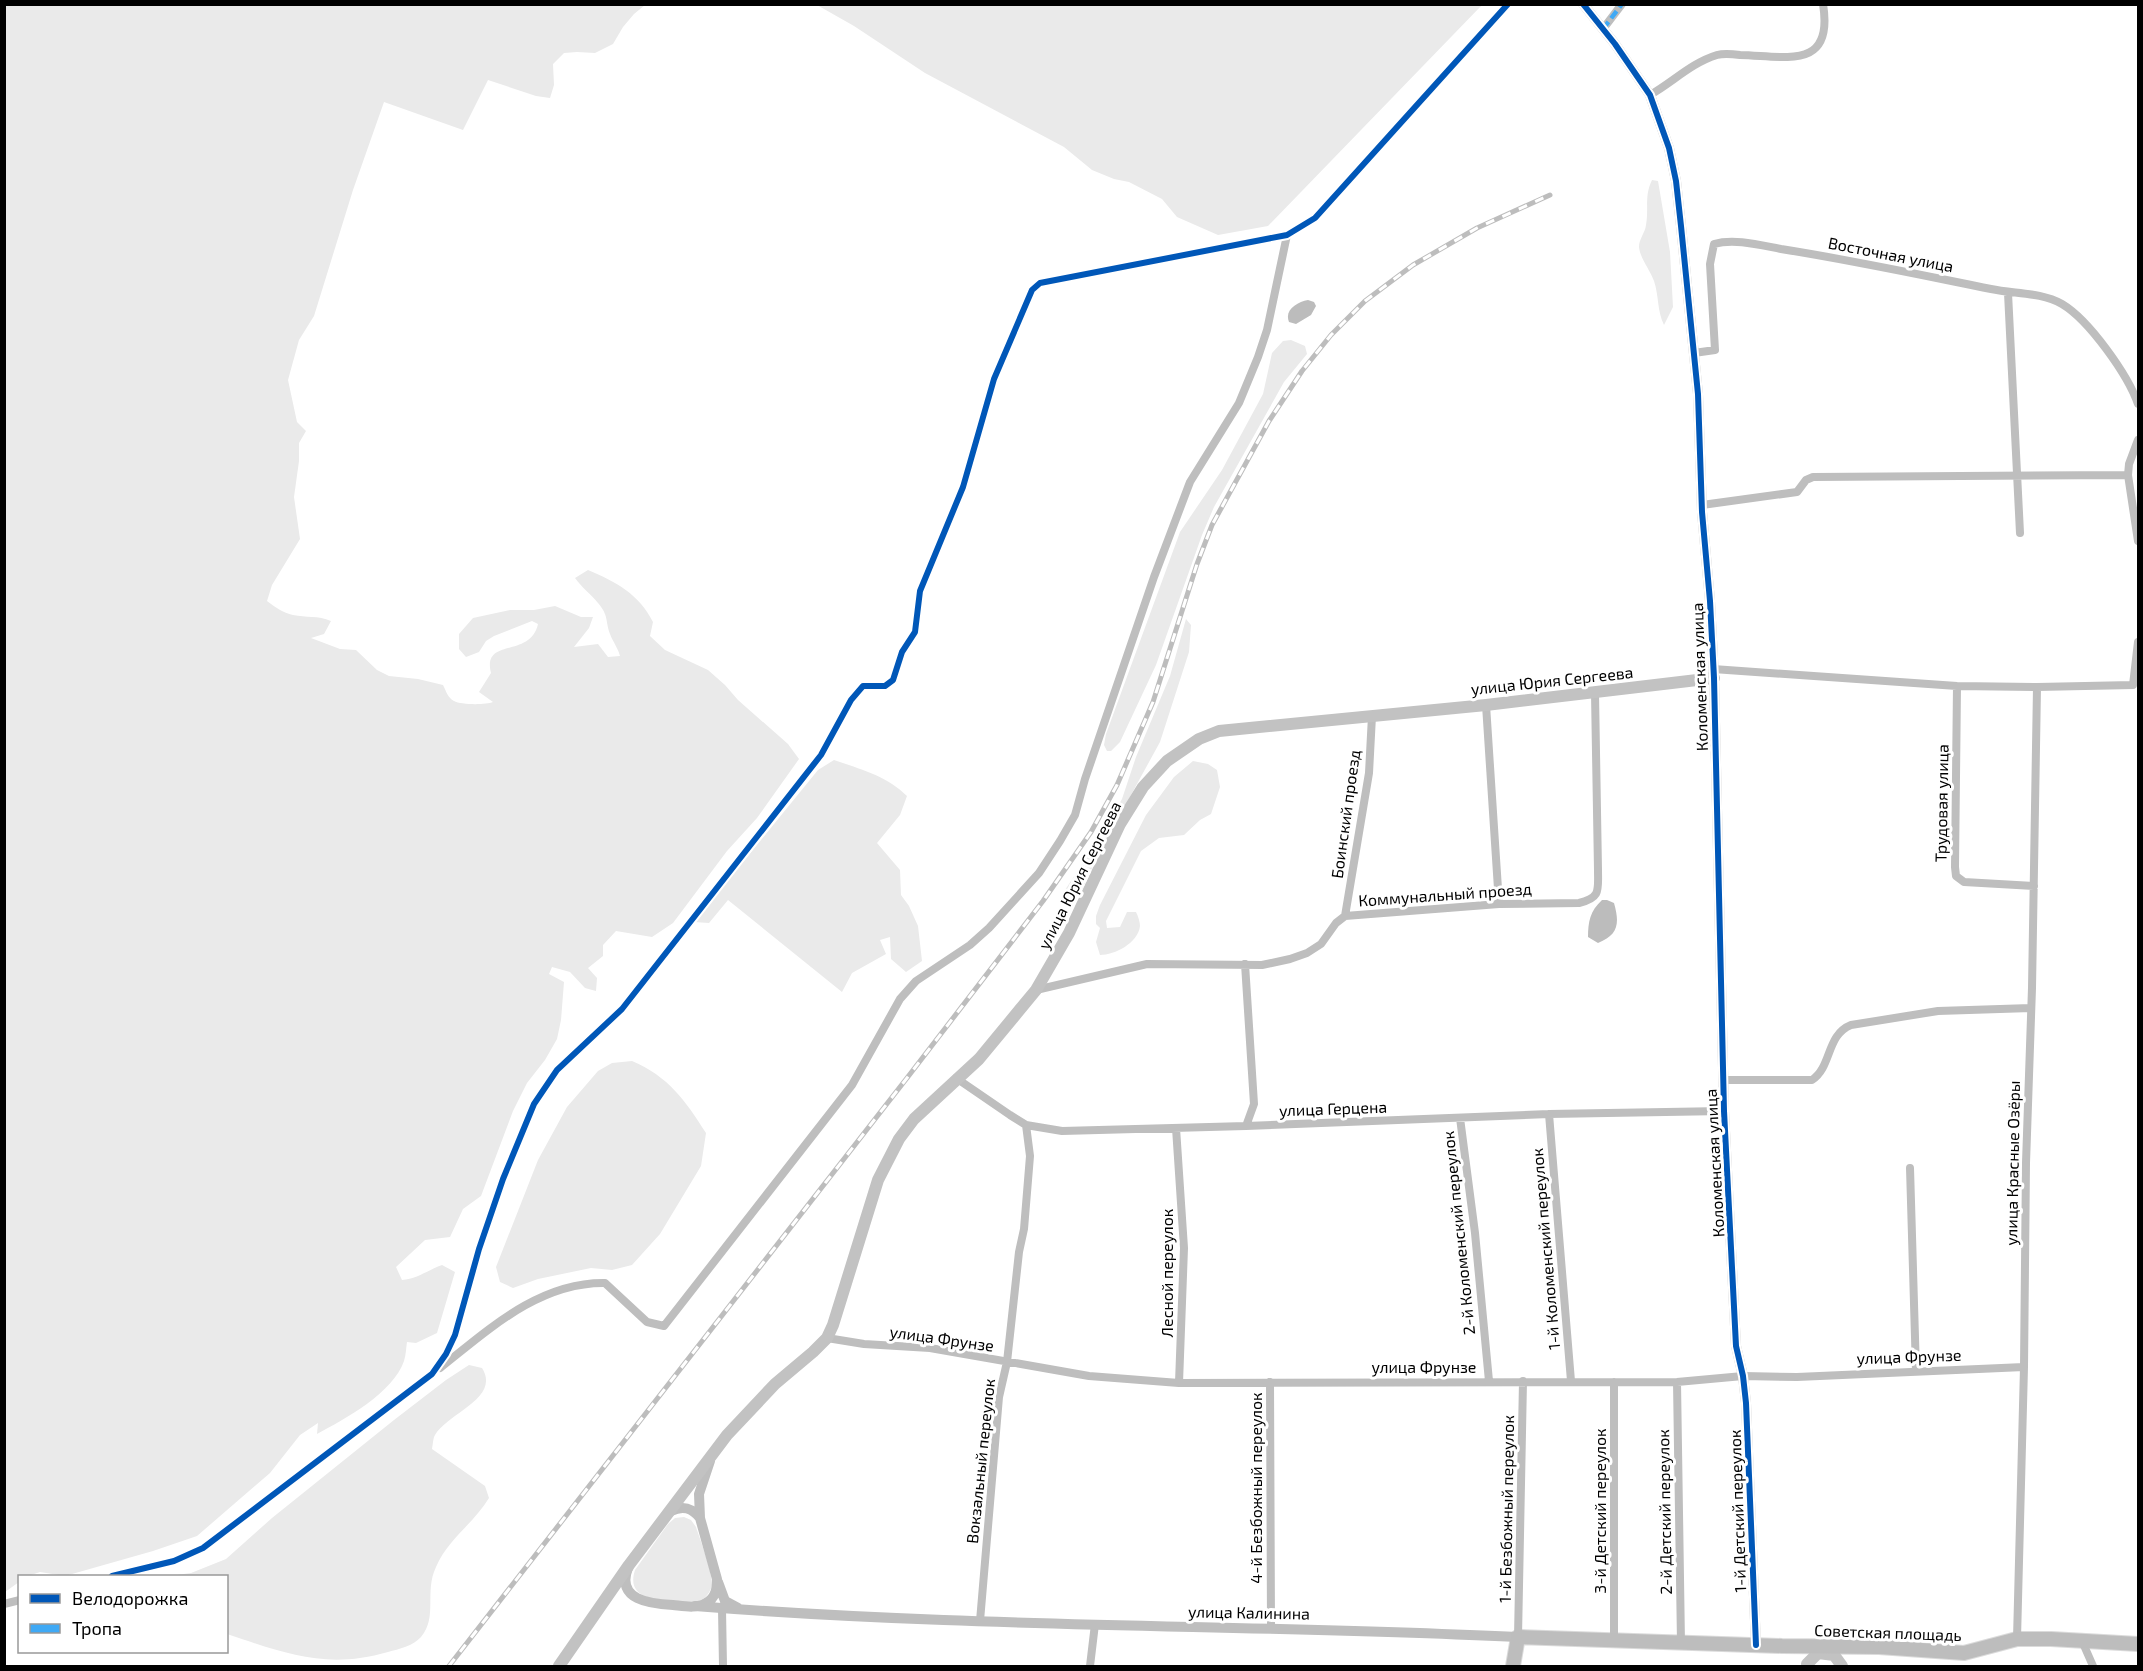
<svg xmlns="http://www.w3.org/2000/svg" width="2143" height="1671" font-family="'Exo 2',sans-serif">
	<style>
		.green { fill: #eaeaea }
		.water { fill: #bcbcbc }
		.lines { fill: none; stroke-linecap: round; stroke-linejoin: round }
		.primary-casing { stroke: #dbdbdb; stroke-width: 16 }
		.minor { stroke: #bebebe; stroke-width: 8 }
		.tertiary { stroke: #bebebe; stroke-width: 10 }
		.secondary { stroke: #c2c2c2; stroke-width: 12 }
		.primary { stroke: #bdbdbd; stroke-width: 14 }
		.rail-casing { stroke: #bdbdbd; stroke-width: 5 }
		.rail { stroke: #fff; stroke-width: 3; stroke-dasharray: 9; stroke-linecap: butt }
		.quiet { stroke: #3fa9f5; stroke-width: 4.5; stroke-dasharray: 9 4.5; stroke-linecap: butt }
		.cycleway-casing { stroke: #fff; stroke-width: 10 }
		.cycleway { stroke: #0057b8; stroke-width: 6 }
		.labels { text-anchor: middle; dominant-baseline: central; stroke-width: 6; stroke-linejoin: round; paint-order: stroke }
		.street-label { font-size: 16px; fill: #000; stroke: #fff }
	</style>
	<rect width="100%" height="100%" fill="#fff"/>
	<path class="green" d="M 5,4 L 645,5 L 634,14 L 623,27 L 613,44 L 595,53 L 577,52 L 564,53 L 553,64 L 554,85 L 550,98 L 536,96 L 488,80 L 463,130 L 384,102 L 353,190 L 314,316 L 299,340 L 288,380 L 297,422 L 306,431 L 299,443 L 299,461 L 294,497 L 300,539 L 272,585 L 267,601 C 275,607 283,613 293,615 C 306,618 318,615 331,621 L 324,634 L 311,638 L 340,649 L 356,650 L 377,670 L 389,676 L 418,679 L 443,685 C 446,691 448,698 454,701 C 461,705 486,705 493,702 L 479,692 L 491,673 C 482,637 530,659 538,624 L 532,621 L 494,636 L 486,641 L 479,652 L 466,657 L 459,649 L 459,634 L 473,618 L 510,610 L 534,610 L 555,606 L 581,617 L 593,617 L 589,628 L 574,647 L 598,644 L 608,657 L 620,656 C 618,648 613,642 610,634 C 605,620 609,616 598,603 C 591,594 582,588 575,578 L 588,570 C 616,582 639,594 653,622 L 650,636 L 665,650 L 708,670 L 725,685 L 738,700 L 788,744 L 799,759 L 757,818 L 727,851 L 673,923 L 652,937 L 616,931 L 603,945 L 603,956 L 588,968 L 597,978 L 596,991 L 585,988 L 570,972 L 552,967 L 549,974 L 564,982 L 561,1020 L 557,1039 L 545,1060 L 527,1083 L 513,1111 L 481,1196 L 463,1209 L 450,1237 L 425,1240 L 396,1267 L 402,1280 C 417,1279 428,1270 442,1265 L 455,1272 L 437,1333 L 416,1343 L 407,1342 C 406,1348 406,1355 404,1361 C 393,1393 345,1419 317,1434 L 318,1423 L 300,1435 L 270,1473 L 197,1536 L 153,1551 L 65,1576 L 40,1572 L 28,1576 L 20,1576 L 19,1582 L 5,1592 Z
		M 817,5 L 1482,5 L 1268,226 L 1218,235 L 1177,217 L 1162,199 L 1129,182 L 1114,179 L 1092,170 L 1064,147 L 925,73 L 854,26 Z
		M 1652,180 L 1658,181 L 1670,252 L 1673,307 L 1664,325 C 1657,311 1659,296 1654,281 C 1650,270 1640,258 1639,247 C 1639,239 1645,233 1646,225 C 1649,209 1644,196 1652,180 Z
		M 1291,340 L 1305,346 L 1307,354 L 1284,382 L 1214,507 L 1202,535 L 1156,665 L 1120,742 L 1111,751 L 1107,751 L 1104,745 L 1106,734 L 1180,532 L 1222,470 L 1263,394 L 1272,353 L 1283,341 Z
		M 1186,619 L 1191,625 L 1189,652 L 1160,742 L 1098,855 L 1081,892 L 1076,895 L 1065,896 L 1063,893 L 1099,839 L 1122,799 L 1136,757 L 1170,676 Z
		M 834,760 C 860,769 887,776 907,796 L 900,815 L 877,843 L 900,870 L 901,895 L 909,906 L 918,926 L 922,961 L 906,972 L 891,959 L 890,937 L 880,940 L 886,954 L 852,973 L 842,992 L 728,900 L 709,923 L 694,922 L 818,770 Z
		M 1193,761 L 1208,764 L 1217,770 L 1220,787 L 1211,814 L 1200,820 L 1184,835 L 1159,838 L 1141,851 L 1106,921 L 1107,928 L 1120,927 L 1127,912 L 1136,912 C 1138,916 1140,922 1140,926 C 1138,943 1115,955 1100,955 L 1096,942 L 1100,928 L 1096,924 L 1096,916 L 1100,905 L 1146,815 L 1174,777 Z
		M 632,1061 C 669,1077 685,1100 706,1133 L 701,1166 L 660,1234 L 632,1265 L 612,1270 L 591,1268 L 538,1279 L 513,1288 L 500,1282 L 496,1267 L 538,1160 L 567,1107 L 598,1071 L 612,1063 Z
		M 469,1365 L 482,1368 C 501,1398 448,1413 435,1435 C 433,1438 433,1444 432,1449 L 485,1486 L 489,1498 C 474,1523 448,1539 436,1567 C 424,1592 438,1617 421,1637 C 413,1646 399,1649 388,1652 C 326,1670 284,1653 227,1634 L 226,1576 L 169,1576 L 191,1573 L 226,1559 L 272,1518 L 394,1420 L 446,1380 Z
		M 684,1517 L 691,1520 L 696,1527 C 700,1539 713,1574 712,1585 C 711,1591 706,1598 701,1600 C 693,1604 682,1601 673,1601 C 653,1599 626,1598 635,1570 L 668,1524 L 675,1518 Z"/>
	<path class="water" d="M 1308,300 L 1314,302 L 1316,306 L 1311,315 L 1296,324 L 1289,322 C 1284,310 1297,302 1308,300 Z
		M 1602,900 L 1607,900 L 1614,903 C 1620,924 1618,935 1598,943 L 1588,937 C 1588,922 1590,911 1602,900 Z"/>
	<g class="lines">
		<g class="primary-casing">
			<path id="primary" d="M 1513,1666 L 1518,1637 L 1782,1646 L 1879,1647 L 1964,1653 L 2017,1639 L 2051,1639 L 2138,1644"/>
		</g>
		<path class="minor" d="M 1603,29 L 1622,4
			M 1650,95 C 1673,82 1691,63 1717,55 C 1724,53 1733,54 1740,55 C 1785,56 1834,71 1823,4
			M 2008,293 L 2020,533
			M 1694,353 L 1715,350 L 1710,264 L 1714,244 C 1734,238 1760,245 1781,249 C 1851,260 1921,275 1991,289 C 2014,294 2041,292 2062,304 C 2089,320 2128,375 2138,404
			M 2138,440 L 2129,464 L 2128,475 L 2138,541
			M 1702,505 L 1797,492 L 1806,480 L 1813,477 L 2128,475
			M 1713,669 L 1957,686 L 2037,687 L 2133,685 L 2138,642
			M 1957,686 L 1955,867 L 1956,876 L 1964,882 L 2034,886
			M 1486,705 L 1499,904
			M 1345,916 L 1369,773 L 1372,716
			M 1245,964 L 1254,1104 L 1246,1126
			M 1036,990 L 1147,964 L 1262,965 L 1290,959 L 1307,953 L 1321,944 L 1336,923 L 1345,916 L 1499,904 L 1579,903 C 1601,898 1598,890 1598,870 L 1595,693
			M 956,1078 L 1010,1115 L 1026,1125 L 1062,1131 L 1246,1126 L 1549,1114 L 1724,1111
			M 1724,1080 L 1812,1080 C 1832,1067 1826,1035 1851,1025 L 1938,1011 L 2031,1008
			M 1549,1114 L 1571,1381
			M 1460,1118 L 1475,1233 L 1489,1381
			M 1176,1128 L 1184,1248 L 1179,1383
			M 1910,1168 L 1916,1371
			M 827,1338 L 864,1344 L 930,1348 L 1089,1376 L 1179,1383 L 1677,1382 L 1743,1376 L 1797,1377 L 2024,1367
			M 440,1368 C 488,1330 539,1282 605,1283 L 647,1322 L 664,1326 L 852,1085 L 900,999 L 916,981 L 970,945 L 989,928 L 1039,873 L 1060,841 L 1075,815 L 1085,779 L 1154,577 L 1190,482 L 1239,403 L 1258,357 L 1267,330 L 1287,235
			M 1270,1382 L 1271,1629
			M 1677,1382 L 1681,1643
			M 112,1576 L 174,1561 L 203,1548 L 432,1374 L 446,1354 L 455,1335 L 479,1249 L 503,1179 L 534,1104 L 557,1070 L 622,1009 L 821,755 L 851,700 L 863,686 L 885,686 L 893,680 L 902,652 L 915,632 L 920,591 L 963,487 L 994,379 L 1032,290 L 1040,283 L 1287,235 L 1315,218 L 1508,4
			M 4,1604 L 20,1600
			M 722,1609 L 723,1666
			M 980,1621 L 999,1397 L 1007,1362 L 1019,1252 L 1024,1229 L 1030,1156 L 1026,1125
			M 1518,1637 L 1523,1381
			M 2017,1639 L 2024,1367 L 2026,1163 L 2032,988 L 2037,687
			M 1614,1640 L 1614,1382
			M 2082,1641 L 2093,1666
			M 1090,1666 L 1095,1624"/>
		<path class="tertiary" d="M 1583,4 L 1615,44 L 1650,95 L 1669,148 L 1676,181 L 1681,226 L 1698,394 L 1702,512 L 1710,601 L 1714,678 L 1724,1111 L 1736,1346 L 1743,1376 L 1746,1403 L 1756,1645
			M 700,1518 L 699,1494 L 710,1461
			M 628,1568 C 615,1600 651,1604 673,1605 C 683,1606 697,1609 706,1603 C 716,1598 717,1588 717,1579 L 700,1518 C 692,1508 683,1505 671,1511
			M 718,1582 L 725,1601 L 738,1608
			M 695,1606 C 969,1628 1244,1624 1518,1637"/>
		<path class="secondary" d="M 1807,1664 L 1818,1653 L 1834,1655 L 1842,1666
			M 559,1666 L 629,1565 L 727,1435 L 775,1384 L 813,1352 L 827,1338 L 833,1325 L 878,1180 L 899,1139 L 914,1119 L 979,1059 L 1036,990 L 1069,933 L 1120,824 L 1143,787 L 1167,761 L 1199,739 L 1219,731 L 1486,705 L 1714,678"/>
		<use href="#primary" class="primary"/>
		<g class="rail-casing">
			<path id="rail" d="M 449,1666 L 907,1078 L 1043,901 L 1091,832 L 1117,785 L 1153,702 L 1197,564 L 1212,525 L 1269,421 L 1302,371 L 1331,335 L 1365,301 L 1413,265 L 1477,228 L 1550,195"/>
		</g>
		<use href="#rail" class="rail"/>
		<path class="quiet" d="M 1603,29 L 1622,4"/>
		<g class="cycleway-casing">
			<path id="cycleway" d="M 1583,4 L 1615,44 L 1650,95 L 1669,148 L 1676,181 L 1681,226 L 1698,394 L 1702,512 L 1710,601 L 1714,678 L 1724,1111 L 1736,1346 L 1743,1376 L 1746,1403 L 1756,1645
				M 112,1576 L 174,1561 L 203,1548 L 432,1374 L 446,1354 L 455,1335 L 479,1249 L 503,1179 L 534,1104 L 557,1070 L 622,1009 L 821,755 L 851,700 L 863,686 L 885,686 L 893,680 L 902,652 L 915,632 L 920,591 L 963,487 L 994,379 L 1032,290 L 1040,283 L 1287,235 L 1315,218 L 1508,4"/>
		</g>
		<use href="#cycleway" class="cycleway"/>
	</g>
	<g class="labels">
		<g class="street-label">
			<text transform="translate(1891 254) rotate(11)">Восточная улица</text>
			<text transform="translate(1699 677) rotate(-92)">Коломенская улица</text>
			<text transform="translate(1552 680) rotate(-6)">улица Юрия Сергеева</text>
			<text transform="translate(1941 803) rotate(-89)">Трудовая улица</text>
			<text transform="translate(1345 814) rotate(-82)">Боинский проезд</text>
			<text transform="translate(1079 875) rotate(-63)">улица Юрия Сергеева</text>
			<text transform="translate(1445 894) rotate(-4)">Коммунальный проезд</text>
			<text transform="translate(1333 1108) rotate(-2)">улица Герцена</text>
			<text transform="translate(1714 1163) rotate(-93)">Коломенская улица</text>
			<text transform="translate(2012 1163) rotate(-89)">улица Красные Озёры</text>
			<text transform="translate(1458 1233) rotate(-96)">2-й Коломенский переулок</text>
			<text transform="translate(1545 1249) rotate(-95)">1-й Коломенский переулок</text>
			<text transform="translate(1166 1273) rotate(-90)">Лесной переулок</text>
			<text transform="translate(942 1338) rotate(8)">улица Фрунзе</text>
			<text transform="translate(1909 1356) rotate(-2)">улица Фрунзе</text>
			<text x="1424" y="1366">улица Фрунзе</text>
			<text transform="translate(980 1461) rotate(-84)">Вокзальный переулок</text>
			<text transform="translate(1255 1488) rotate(-90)">4-й Безбожный переулок</text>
			<text transform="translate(1506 1509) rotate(-89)">1-й Безбожный переулок</text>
			<text transform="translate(1599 1511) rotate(-90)">3-й Детский переулок</text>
			<text transform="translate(1737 1511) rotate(-92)">1-й Детский переулок</text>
			<text transform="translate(1664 1512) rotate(-91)">2-й Детский переулок</text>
			<text transform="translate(1249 1612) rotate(1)">улица Калинина</text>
			<text transform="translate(1888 1632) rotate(2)">Советская площадь</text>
		</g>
	</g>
	<rect width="2143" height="1671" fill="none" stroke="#000000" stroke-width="12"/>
	<rect x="18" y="1575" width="210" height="78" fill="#ffffff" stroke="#999999" stroke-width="1.5"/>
	<rect x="30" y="1594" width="30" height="9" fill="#0057b8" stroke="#999999" stroke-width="1.5"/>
	<text x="72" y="1605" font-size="18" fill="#000000">Велодорожка</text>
	<rect x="30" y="1624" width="30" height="9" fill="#3fa9f5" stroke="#999999" stroke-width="1.5"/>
	<text x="72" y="1635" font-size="18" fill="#000000">Тропа</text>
</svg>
